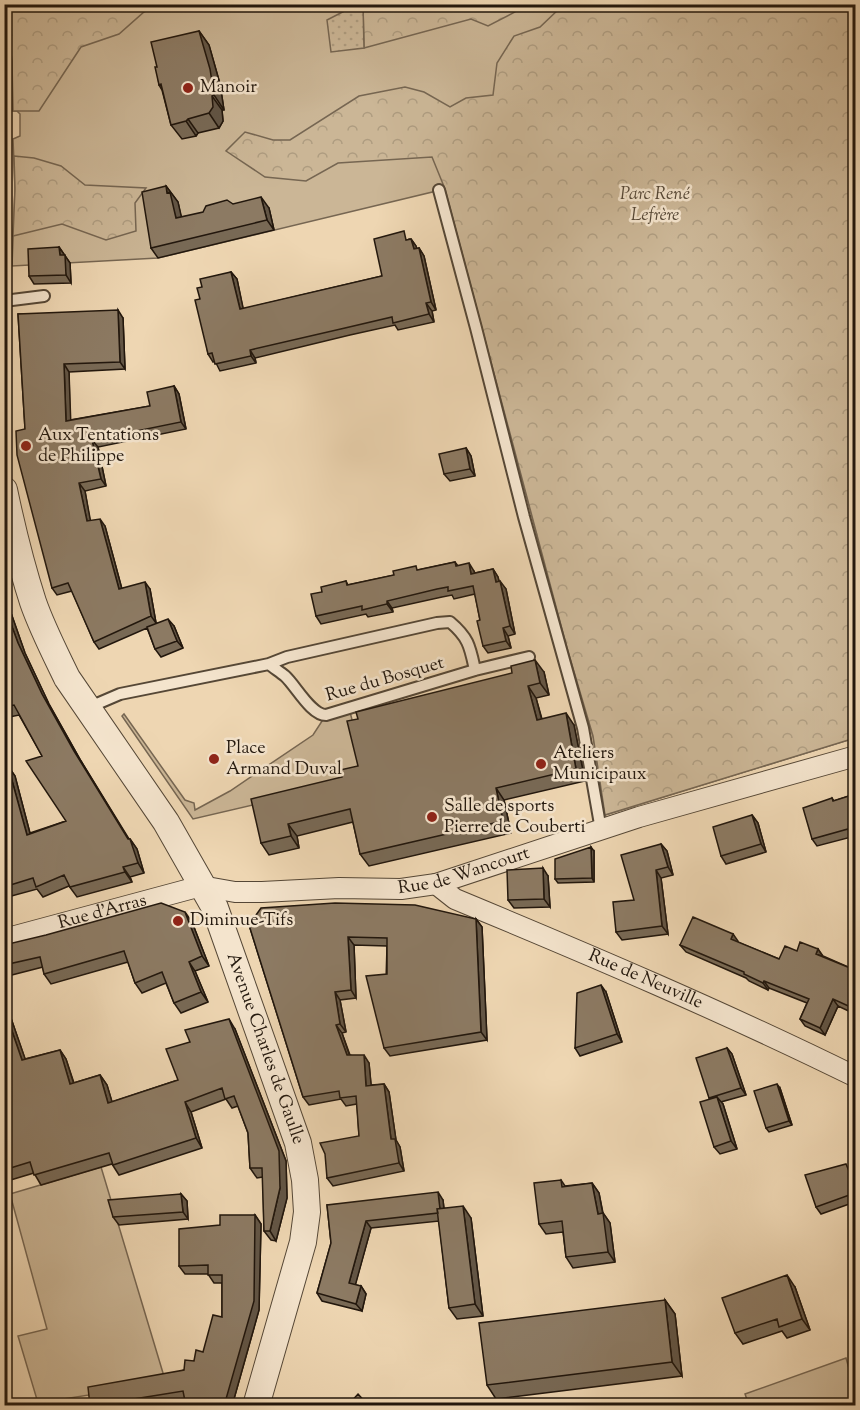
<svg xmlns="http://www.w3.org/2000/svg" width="860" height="1410" font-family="'Sorts Mill Goudy',serif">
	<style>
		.green { fill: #cbb696; stroke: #766652; stroke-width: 1.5 }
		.forest { fill: url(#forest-crowns); stroke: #766652; stroke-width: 1.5 }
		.garden { fill: url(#garden-dots); stroke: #766652; stroke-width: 1.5 }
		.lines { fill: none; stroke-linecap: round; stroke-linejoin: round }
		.service-casing { stroke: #554736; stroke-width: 14 }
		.minor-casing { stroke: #554736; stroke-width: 22 }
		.tertiary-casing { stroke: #554736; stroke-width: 28 }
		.service { stroke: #f4e4cd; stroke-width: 10 }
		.minor { stroke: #f4e4cd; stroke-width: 20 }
		.tertiary { stroke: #f4e4cd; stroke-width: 26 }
		.wall { fill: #786955; stroke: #22170d; stroke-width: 1.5 }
		.shaded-wall { fill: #625545; stroke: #22170d; stroke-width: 1.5 }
		.building { fill: #8c7a63; stroke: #22170d; stroke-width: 1.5 }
		.poi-dot { fill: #8f2418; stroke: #f4e4cd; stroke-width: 2 }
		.labels { text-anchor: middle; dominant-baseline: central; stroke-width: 5; stroke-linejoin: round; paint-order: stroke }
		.poi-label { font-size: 18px; fill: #22170d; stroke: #f4e4cd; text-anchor: start }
		.park-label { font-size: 18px; font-style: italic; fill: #554736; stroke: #f4e4cd }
		.street-label { font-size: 18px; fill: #22170d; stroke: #f4e4cd }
	</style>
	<defs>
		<pattern id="forest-crowns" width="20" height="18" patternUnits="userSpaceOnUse" patternTransform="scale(1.5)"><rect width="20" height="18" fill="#cbb696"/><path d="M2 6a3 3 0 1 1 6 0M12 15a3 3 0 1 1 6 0" fill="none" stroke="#ae9c80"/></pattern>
		<pattern id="garden-dots" width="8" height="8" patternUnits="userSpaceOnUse" patternTransform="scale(1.5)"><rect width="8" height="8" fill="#cbb696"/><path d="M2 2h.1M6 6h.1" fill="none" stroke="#ae9c80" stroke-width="1.8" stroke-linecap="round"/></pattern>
	</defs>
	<rect width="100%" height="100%" fill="#eed6b2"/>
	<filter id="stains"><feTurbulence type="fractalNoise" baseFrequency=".00333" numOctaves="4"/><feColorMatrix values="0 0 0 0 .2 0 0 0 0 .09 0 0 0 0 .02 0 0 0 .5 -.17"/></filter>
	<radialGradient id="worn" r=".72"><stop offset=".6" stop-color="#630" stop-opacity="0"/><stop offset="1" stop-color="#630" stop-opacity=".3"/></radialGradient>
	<path class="green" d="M 5,5 L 855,5 L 855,738 L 605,815 L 593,736 L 567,648 L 445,189 L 158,258 L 12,266 L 15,189 L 13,139 L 20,136 L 20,114 L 17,111 L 13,111 L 12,61 Z
		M 349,708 L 367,778 L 193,819 L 122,716 L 124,714 L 185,800 L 194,803 L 195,810 L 230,791 L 313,735 L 326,715 Z
		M 101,1167 L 166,1383 L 38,1403 L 18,1336 L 47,1329 L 10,1194 Z
		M 846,1358 L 855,1390 L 855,1405 L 749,1405 L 745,1394 Z"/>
	<path class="forest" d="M 580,4 L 856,5 L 855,738 L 605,815 L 593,736 L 567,648 L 445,189 L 432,157 L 338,163 L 306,181 L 265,177 L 226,151 L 245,132 L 273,140 L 290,140 L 359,96 L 405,87 L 424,92 L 450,107 L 466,98 L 493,95 L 497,63 L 514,36 L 540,27 L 560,8 Z
		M 5,5 L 159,5 L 144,12 L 119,34 L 81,47 L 39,111 L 13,111 L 12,61 Z
		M 363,5 L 521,5 L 515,12 L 488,26 L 471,19 L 364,48 Z
		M 14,156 L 34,158 L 61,166 L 85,185 L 146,188 L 135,203 L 136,231 L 106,240 L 62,224 L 13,236 L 15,189 Z"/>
	<path class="garden" d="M 358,4 L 363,5 L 364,48 L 331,52 L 327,20 Z"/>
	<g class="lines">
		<g class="service-casing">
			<path id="service" d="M 439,190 L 476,328 L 524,517 L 583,728 L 601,830
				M 4,301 L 44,296
				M 269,664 C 274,668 280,672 285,676 C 296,686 311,715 326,715 L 475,670 L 529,657
				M 90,709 L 99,703 L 120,694 L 269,664 L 287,657 L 437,623 L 450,622 C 469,638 470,647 475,670"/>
		</g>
		<g class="minor-casing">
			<g id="minor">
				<path id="s1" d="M 436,884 L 455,899 C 590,955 724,1012 856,1077"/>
				<path id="s2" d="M 4,939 L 201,886 L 235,892 L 262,892 L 339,888 L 401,889 L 436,884 L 639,817 L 856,756"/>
			</g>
		</g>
		<g class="tertiary-casing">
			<g id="tertiary">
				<path id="s3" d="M 4,490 C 12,528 21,565 33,602 C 42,628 55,653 67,678 L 166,822 L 215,908 L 298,1143 L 305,1180 L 307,1212 L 303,1242 L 256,1406"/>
			</g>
		</g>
		<use href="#service" class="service"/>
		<use href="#minor" class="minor"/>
		<use href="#tertiary" class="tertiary"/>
	</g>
	<path class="wall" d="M 199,31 L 209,45 L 220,84 L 224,110 L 222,110 L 223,121 L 219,128 L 198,133 L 196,136 L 182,139 L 171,125 L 162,90 L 159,85 L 157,67 Z
		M 166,186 L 178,202 L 181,217 L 269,208 L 274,230 L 158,258 L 151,248 Z
		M 409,239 L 411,239 L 416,246 L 417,249 L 419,248 L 424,256 L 436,310 L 432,311 L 434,322 L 398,330 L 395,325 L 350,335 L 255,358 L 256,363 L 220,371 L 215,361 L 213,362 L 208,354 L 200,299 L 202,287 L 231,272 L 237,279 L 243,309 L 382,276 Z
		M 59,247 L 70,263 L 71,283 L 34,284 L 29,276 Z
		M 18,314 L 123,318 L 125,369 L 69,372 L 70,420 L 150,406 L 174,386 L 179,394 L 186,429 L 98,447 L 106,486 L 85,491 L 90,521 L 105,526 L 122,589 L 150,589 L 156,623 L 174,626 L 183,648 L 161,657 L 155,649 L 147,628 L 99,649 L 94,642 L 72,591 L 57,595 L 52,588 L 25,429 Z
		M 466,448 L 471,456 L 475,476 L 450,481 L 444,474 Z
		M 455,562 L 458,566 L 474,571 L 475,573 L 493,569 L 498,577 L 499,581 L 506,589 L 515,634 L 508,636 L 511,648 L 488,653 L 483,646 L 480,620 L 475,594 L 454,599 L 452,595 L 442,597 L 392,608 L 393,612 L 368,617 L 366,614 L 321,624 L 316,616 L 322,592 L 346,581 L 348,585 Z
		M 4,585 L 11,613 L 25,653 L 49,704 L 81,761 L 129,839 L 130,839 L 137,849 L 144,873 L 130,877 L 132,882 L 77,897 L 69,886 L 43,897 L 37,889 L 4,898 L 4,768 L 8,766 L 15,776 L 30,833 L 66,821 L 42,756 L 19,715 L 4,718 Z
		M 544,672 L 549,695 L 536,698 L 542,719 L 574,725 L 585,781 L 504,800 L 511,833 L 369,866 L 360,854 L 353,822 L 297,836 L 299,848 L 269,855 L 261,843 L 342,777 L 358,766 L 358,719 Z
		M 855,794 L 855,844 L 851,837 L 817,846 L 812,839 L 832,798 L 834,801 Z
		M 752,815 L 758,823 L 766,852 L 726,864 L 721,856 Z
		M 661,844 L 667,851 L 673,875 L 661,878 L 668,934 L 622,940 L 616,932 L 634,900 Z
		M 594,851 L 594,882 L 558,883 L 555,879 Z
		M 548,876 L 550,907 L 514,908 L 508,900 Z
		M 476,919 L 482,927 L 487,1040 L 390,1056 L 384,1048 L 387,946 L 354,945 L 356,998 L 340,1000 L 346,1032 L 342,1033 L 350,1055 L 369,1063 L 371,1085 L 384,1084 L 389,1092 L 396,1140 L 400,1147 L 404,1171 L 333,1186 L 327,1178 L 359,1136 L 357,1104 L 346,1106 L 341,1099 L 309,1105 L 303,1097 L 249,925 Z
		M 192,922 L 209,966 L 195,971 L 208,1002 L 181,1013 L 174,1003 L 166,983 L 142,993 L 135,983 L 128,962 L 51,984 L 44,974 L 43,967 L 4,977 L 4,945 Z
		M 733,934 L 737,942 L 779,959 L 797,951 L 818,949 L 823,956 L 855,970 L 855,1014 L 838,1006 L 825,1035 L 805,1026 L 800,1019 L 807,1003 L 769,988 L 768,990 L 749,981 L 746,978 L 686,952 L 680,945 Z
		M 606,992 L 622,1042 L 580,1056 L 575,1048 Z
		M 4,998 L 25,1059 L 60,1050 L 66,1059 L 74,1083 L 100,1075 L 107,1085 L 112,1102 L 178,1080 L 235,1029 L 286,1161 L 287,1198 L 276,1241 L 271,1240 L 264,1231 L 263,1177 L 257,1178 L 250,1168 L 248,1133 L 238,1106 L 232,1108 L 226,1099 L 191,1112 L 202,1148 L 119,1175 L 112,1164 L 41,1185 L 34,1173 L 4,1182 L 4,1151 L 6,1150 L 4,1146 Z
		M 727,1048 L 732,1054 L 746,1095 L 721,1102 L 723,1104 L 737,1149 L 720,1154 L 714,1147 L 710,1099 L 709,1098 Z
		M 780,1088 L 792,1125 L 769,1132 L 766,1128 Z
		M 855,1169 L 855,1202 L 821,1214 L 816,1207 L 851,1170 Z
		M 561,1180 L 565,1186 L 592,1183 L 599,1193 L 603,1213 L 610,1223 L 615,1262 L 573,1268 L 566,1257 L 563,1232 L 546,1234 L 539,1224 Z
		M 181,1194 L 187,1201 L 188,1219 L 119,1225 L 113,1217 Z
		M 443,1200 L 444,1208 L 471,1218 L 483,1316 L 457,1319 L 449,1308 L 439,1221 L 371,1228 L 355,1285 L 361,1286 L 366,1294 L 362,1311 L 322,1301 L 317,1293 L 331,1243 L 327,1205 Z
		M 255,1215 L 261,1224 L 259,1310 L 232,1406 L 186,1406 L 185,1400 L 149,1406 L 90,1406 L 184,1370 L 203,1352 L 222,1317 L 222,1283 L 214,1283 L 208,1274 L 185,1274 L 179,1266 L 220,1225 Z
		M 795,1287 L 810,1330 L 787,1338 L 782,1331 L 743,1344 L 735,1333 Z
		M 665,1300 L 675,1314 L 682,1376 L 496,1399 L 487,1385 Z"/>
	<path class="shaded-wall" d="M 199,31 L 209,45 L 220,84 L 224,110 L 214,95 Z
		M 212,96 L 222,110 L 223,121 L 219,128 L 209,113 Z
		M 188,119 L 198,133 L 196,136 L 186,121 Z
		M 166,186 L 178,202 L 184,228 L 176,218 L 167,193 Z
		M 261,197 L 269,208 L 274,230 L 267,220 Z
		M 411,239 L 416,246 L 419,257 L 414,249 Z
		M 59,247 L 70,263 L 71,283 L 66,275 L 60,255 Z
		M 419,248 L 424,256 L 436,310 L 431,302 Z
		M 231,272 L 237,279 L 245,317 L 240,309 Z
		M 426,303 L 432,311 L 434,322 L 429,314 Z
		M 118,310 L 123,318 L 125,369 L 120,362 Z
		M 250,350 L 255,358 L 256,363 L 251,356 Z
		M 64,364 L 69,372 L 71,428 L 66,421 Z
		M 174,386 L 179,394 L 186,429 L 181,422 Z
		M 92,440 L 98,447 L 106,486 L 101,479 Z
		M 466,448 L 471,456 L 475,476 L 470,469 Z
		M 79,483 L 85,491 L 92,529 L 87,521 Z
		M 100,519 L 105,526 L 124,597 L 119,589 Z
		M 469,563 L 474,571 L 477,582 L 471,574 Z
		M 493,569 L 498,577 L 501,590 L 496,582 Z
		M 500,581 L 506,589 L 515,634 L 510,626 Z
		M 145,582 L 150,589 L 156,623 L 151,616 Z
		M 4,585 L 11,613 L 25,653 L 49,704 L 81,761 L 132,845 L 130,839 L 137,849 L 144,873 L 138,863 L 128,839 L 74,751 L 42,694 L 18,643 L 4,605 Z
		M 387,601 L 392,608 L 393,612 L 387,604 Z
		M 168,619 L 174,626 L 183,648 L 177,641 Z
		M 503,628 L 508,636 L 511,648 L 506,641 Z
		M 535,660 L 544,672 L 549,695 L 540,683 Z
		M 528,686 L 536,698 L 545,732 L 537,720 Z
		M 566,713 L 574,725 L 585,781 L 576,769 Z
		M 8,766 L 15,776 L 33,845 L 27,835 Z
		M 496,788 L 504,800 L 511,833 L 503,821 Z
		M 752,815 L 758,823 L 766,852 L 761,844 Z
		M 288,824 L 297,836 L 299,848 L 291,836 Z
		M 661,844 L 667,851 L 673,875 L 668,867 Z
		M 591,847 L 594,851 L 594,882 L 592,878 Z
		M 123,867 L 130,877 L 132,882 L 125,872 Z
		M 543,868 L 548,876 L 550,907 L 544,899 Z
		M 656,870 L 661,878 L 668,934 L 662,926 Z
		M 185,912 L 192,922 L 209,966 L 202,956 Z
		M 476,919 L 482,927 L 487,1040 L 481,1032 Z
		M 733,934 L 738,941 L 736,946 L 731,939 Z
		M 348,937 L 354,945 L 356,998 L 351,990 Z
		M 818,949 L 823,957 L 816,954 Z
		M 189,962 L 195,971 L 208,1002 L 201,992 Z
		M 764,981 L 769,988 L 768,990 L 763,983 Z
		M 601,985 L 606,992 L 622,1042 L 617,1034 Z
		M 335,992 L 340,1000 L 346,1032 L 340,1024 Z
		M 4,998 L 29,1070 L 22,1060 L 4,1008 Z
		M 833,999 L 838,1006 L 825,1035 L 820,1028 Z
		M 229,1019 L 235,1029 L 286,1161 L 287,1198 L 276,1241 L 270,1231 L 280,1188 Z
		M 336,1025 L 342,1033 L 352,1063 L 347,1055 Z
		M 727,1048 L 732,1054 L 746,1095 L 741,1088 Z
		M 60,1050 L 66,1059 L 77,1094 L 70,1084 Z
		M 364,1055 L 369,1063 L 372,1094 L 366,1086 Z
		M 100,1075 L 107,1085 L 115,1112 L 108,1103 Z
		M 384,1084 L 389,1092 L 396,1140 L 400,1147 L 404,1171 L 399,1163 L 391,1139 Z
		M 777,1084 L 780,1088 L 792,1125 L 789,1121 Z
		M 717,1097 L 723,1104 L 737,1149 L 731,1141 Z
		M 185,1102 L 191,1112 L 202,1148 L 196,1138 Z
		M 592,1183 L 599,1193 L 603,1215 L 603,1213 L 610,1223 L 615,1262 L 608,1252 L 598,1214 Z
		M 438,1192 L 443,1200 L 445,1220 L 440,1213 Z
		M 181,1194 L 187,1201 L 188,1219 L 183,1212 Z
		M 463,1206 L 471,1218 L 483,1316 L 475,1304 Z
		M 255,1215 L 261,1224 L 259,1310 L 232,1406 L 224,1406 Z
		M 366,1221 L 371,1228 L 354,1290 L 349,1283 Z
		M 787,1275 L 795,1287 L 810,1330 L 802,1319 Z
		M 361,1286 L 366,1294 L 362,1311 L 356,1304 Z
		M 665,1300 L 675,1314 L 682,1376 L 672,1362 Z"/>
	<path class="building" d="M 199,31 L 210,69 L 214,95 L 212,96 L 213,107 L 209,113 L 188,119 L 186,121 L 171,125 L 161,84 L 159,85 L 155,67 L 157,67 L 151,42 Z
		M 166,186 L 167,193 L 170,192 L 176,218 L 203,212 L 206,206 L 227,200 L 233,204 L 261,197 L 267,220 L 151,248 L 142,192 Z
		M 404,231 L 406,240 L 411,239 L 414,249 L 419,248 L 431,302 L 426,303 L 429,314 L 393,323 L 392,317 L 345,328 L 250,350 L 251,356 L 215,364 L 212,353 L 208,354 L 195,300 L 200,299 L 197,288 L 202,287 L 200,279 L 231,272 L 240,309 L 382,276 L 374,239 Z
		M 59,247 L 60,255 L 65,255 L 66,275 L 29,276 L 28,249 Z
		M 118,310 L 120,362 L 64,364 L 66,421 L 150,406 L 147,392 L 174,386 L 181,422 L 92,440 L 101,479 L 79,483 L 87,521 L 100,519 L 119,589 L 145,582 L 151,616 L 94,642 L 68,583 L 52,588 L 17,455 L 16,431 L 25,429 L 18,314 Z
		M 466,448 L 470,469 L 444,474 L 439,454 Z
		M 455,562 L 456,566 L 469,563 L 471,574 L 493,569 L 496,582 L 500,581 L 510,626 L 503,628 L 506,641 L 483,646 L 477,621 L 480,620 L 473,586 L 448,591 L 448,587 L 437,589 L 387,601 L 387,604 L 362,610 L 362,606 L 316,616 L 311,594 L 322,592 L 321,587 L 346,581 L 347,585 L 394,575 L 393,571 L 416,566 L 417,570 Z
		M 4,605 L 18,643 L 42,694 L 74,751 L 128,839 L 130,839 L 138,863 L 123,867 L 125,872 L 70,887 L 64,875 L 36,887 L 33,878 L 4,887 L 4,768 L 8,766 L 27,835 L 66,821 L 26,761 L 42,756 L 14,705 L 4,707 Z
		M 168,619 L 177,641 L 155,649 L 147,627 Z
		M 535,660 L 540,683 L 528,686 L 537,720 L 566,713 L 576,769 L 496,788 L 503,821 L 360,854 L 350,809 L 288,824 L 291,836 L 261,843 L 251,799 L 342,777 L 340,770 L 358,766 L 347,721 L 358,719 L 356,712 L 512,673 L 511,666 Z
		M 855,794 L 855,836 L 851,837 L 848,829 L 812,839 L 803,808 L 832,798 L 833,801 Z
		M 752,815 L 761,844 L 721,856 L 713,827 Z
		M 661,844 L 668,867 L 656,870 L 662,926 L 616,932 L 613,902 L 634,900 L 621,855 Z
		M 591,847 L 592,878 L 555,879 L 555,859 Z
		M 543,868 L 544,899 L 508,900 L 507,870 Z
		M 161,903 L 185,912 L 202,956 L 189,962 L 201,992 L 174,1003 L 162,972 L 135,983 L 124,951 L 44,974 L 40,957 L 4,965 L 4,945 L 46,935 Z
		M 335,903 L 415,905 L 476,919 L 481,1032 L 384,1048 L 366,976 L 387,974 L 387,938 L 348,937 L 351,990 L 335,992 L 340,1024 L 336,1025 L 347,1055 L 364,1055 L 366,1086 L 384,1084 L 391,1139 L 395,1139 L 399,1163 L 327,1178 L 325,1154 L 320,1143 L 359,1136 L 356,1096 L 340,1098 L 339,1091 L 303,1097 L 249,925 L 261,908 Z
		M 693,917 L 733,934 L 731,939 L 779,959 L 785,946 L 797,951 L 800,942 L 818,949 L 816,954 L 855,970 L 855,1009 L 833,999 L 820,1028 L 800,1019 L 809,999 L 764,981 L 763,983 L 744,974 L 744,972 L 680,945 Z
		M 601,985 L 617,1034 L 575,1048 L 577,993 Z
		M 4,1008 L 22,1060 L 60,1050 L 70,1084 L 100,1075 L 108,1103 L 178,1080 L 166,1049 L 190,1042 L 185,1030 L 229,1019 L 279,1151 L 280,1188 L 270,1231 L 264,1231 L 262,1168 L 250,1168 L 248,1133 L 234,1096 L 225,1099 L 222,1088 L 185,1102 L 196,1138 L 113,1165 L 109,1153 L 34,1175 L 30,1162 L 4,1170 L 4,1151 L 6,1150 L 4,1146 Z
		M 727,1048 L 741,1088 L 709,1098 L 696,1058 Z
		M 777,1084 L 789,1121 L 766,1128 L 754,1091 Z
		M 717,1097 L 731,1141 L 714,1147 L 700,1102 Z
		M 846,1164 L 849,1171 L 855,1169 L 855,1193 L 816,1207 L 805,1175 Z
		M 561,1180 L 562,1187 L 592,1183 L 598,1214 L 603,1213 L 608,1252 L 566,1257 L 562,1221 L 539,1224 L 534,1183 Z
		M 438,1192 L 440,1209 L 437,1209 L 438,1213 L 366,1221 L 349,1283 L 361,1286 L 356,1304 L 317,1293 L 331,1243 L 327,1205 Z
		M 181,1194 L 183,1212 L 113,1217 L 108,1200 Z
		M 463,1206 L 475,1304 L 449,1308 L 437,1209 Z
		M 220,1215 L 255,1215 L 254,1301 L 224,1406 L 186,1406 L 183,1391 L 128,1400 L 128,1406 L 90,1406 L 88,1387 L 184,1370 L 185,1360 L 194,1361 L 196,1350 L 203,1352 L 213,1315 L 222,1317 L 222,1275 L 208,1275 L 208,1265 L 179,1266 L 179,1229 L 220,1225 Z
		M 787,1275 L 802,1319 L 779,1327 L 777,1319 L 735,1333 L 722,1298 Z
		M 665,1300 L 672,1362 L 487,1385 L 479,1323 Z
		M 358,1394 L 369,1406 L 347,1406 Z"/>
	<g class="poi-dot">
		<circle cx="188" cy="88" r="6"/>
		<circle cx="26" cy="446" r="6"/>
		<circle cx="214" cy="759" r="6"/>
		<circle cx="541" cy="764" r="6"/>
		<circle cx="432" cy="817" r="6"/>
		<circle cx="178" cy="921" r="6"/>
	</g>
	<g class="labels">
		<g class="poi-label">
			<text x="200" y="88">Manoir</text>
			<text x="38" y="436">Aux Tentations<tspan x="38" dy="21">de Philippe</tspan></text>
			<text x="226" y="749">Place<tspan x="226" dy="21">Armand Duval</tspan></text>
			<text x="553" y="754">Ateliers<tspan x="553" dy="21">Municipaux</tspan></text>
			<text x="444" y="807">Salle de sports<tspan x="444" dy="21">Pierre de Couberti</tspan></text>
			<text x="190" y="921">Diminue-Tifs</text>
		</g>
		<g class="park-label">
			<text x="655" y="195">Parc René<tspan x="655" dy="21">Lefrère</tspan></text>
		</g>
		<g class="street-label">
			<text transform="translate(385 680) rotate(-16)">Rue du Bosquet</text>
			<text stroke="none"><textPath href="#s2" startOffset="470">Rue de Wancourt</textPath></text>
			<text stroke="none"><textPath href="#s2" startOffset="102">Rue d'Arras</textPath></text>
			<text stroke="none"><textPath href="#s1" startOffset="231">Rue de Neuville</textPath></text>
			<text stroke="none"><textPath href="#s3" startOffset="622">Avenue Charles de Gaulle</textPath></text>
		</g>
	</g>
	<rect width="860" height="1410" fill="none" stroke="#eed6b2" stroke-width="24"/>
	<rect x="6" y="6" width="848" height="1398" fill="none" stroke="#22170d" stroke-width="3"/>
	<rect x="12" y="12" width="836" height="1386" fill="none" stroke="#22170d" stroke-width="1.5"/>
	<rect width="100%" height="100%" filter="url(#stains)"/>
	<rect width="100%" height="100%" fill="url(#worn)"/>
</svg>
